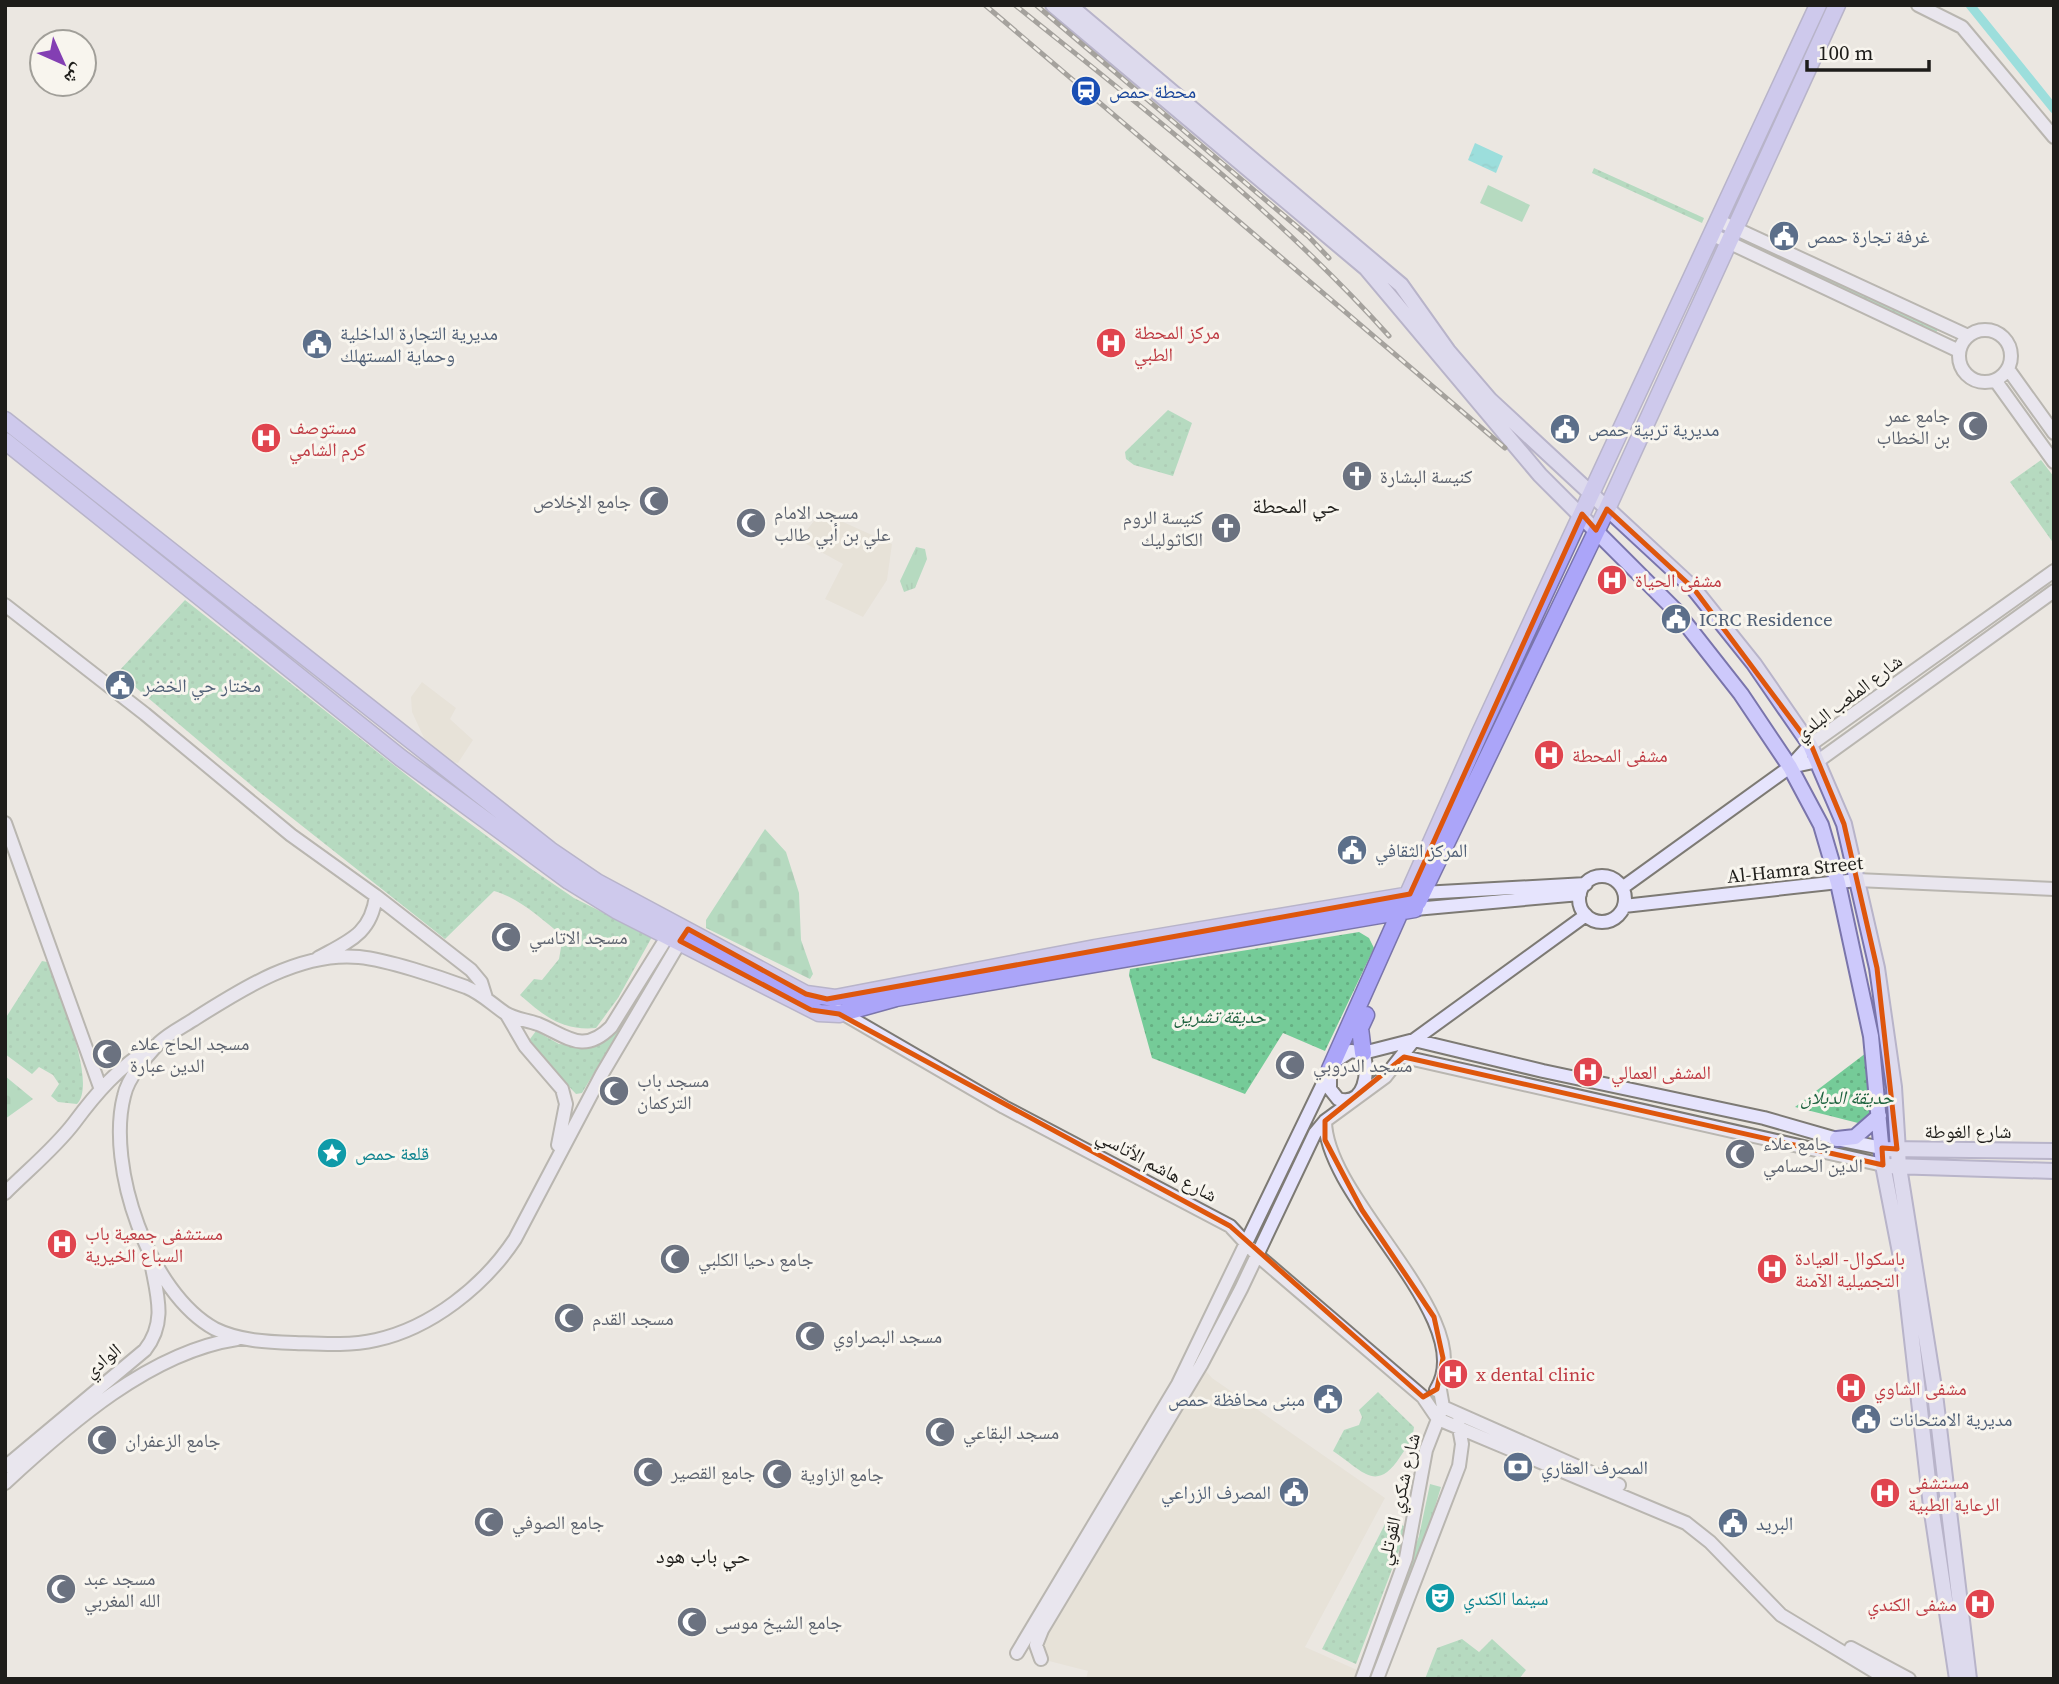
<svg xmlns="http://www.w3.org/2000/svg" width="2059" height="1684" font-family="'Source Serif 4','Noto Naskh Arabic',serif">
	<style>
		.built { fill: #e2dbcd }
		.grass { fill: url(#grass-tufts) }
		.cemetery { fill: url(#cemetery-stones) }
		.park { fill: url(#park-dots) }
		.pitch { fill: #75cb98 }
		.water { fill: url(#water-ripples) }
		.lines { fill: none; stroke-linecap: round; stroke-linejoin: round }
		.canal { stroke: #3cd3d5; stroke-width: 9 }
		.secondary-casing { stroke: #7d7a74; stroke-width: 16 }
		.primary-casing { stroke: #7a75ab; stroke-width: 18 }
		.highway-casing { stroke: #7a75ab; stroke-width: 19 }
		.secondary { stroke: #e6e4fd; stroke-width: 12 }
		.primary { stroke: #cdc9fb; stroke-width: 14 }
		.highway { stroke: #aba5f9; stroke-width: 16 }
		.rail-casing { stroke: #504e4a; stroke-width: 5 }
		.rail { stroke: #f8f5ee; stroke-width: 2.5; stroke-dasharray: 8; stroke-linecap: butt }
		.marked { fill: none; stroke: #de560d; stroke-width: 5; stroke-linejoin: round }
		.labels { text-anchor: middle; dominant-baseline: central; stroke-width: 6; stroke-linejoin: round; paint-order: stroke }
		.transit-label { font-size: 19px; fill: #164399; stroke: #f8f5ee; text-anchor: start }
		.service-label { font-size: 19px; fill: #4e5e75; stroke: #f8f5ee; text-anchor: start }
		.health-label { font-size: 19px; fill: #be3a42; stroke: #f8f5ee; text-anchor: start }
		.worship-label { font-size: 19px; fill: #5b616d; stroke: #f8f5ee; text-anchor: start }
		.street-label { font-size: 19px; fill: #1e1d1a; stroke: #f8f5ee }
		.park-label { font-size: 19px; font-style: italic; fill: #1d623e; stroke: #f8f5ee }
		.culture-label { font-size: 19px; fill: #0d838f; stroke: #f8f5ee; text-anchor: start }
		.neighbourhood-label { font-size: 21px; fill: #1e1d1a; stroke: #f8f5ee }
	</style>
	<defs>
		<pattern id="grass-tufts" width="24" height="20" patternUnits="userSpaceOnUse" patternTransform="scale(1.75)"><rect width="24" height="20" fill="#75cb98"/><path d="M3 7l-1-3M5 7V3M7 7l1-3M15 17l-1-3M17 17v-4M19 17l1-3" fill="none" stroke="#65ae82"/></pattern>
		<pattern id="cemetery-stones" width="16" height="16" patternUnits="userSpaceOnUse" patternTransform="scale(1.75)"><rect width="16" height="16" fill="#75cb98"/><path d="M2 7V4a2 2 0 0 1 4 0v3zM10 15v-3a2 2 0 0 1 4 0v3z" fill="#65ae82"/></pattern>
		<pattern id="park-dots" width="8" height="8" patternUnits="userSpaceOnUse" patternTransform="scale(1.75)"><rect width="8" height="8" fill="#75cb98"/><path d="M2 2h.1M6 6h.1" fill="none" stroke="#65ae82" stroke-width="1.8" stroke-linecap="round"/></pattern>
		<pattern id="water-ripples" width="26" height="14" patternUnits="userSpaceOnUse" patternTransform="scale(1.75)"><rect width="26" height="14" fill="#3cd3d5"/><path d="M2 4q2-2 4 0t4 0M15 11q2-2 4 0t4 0" fill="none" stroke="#34b5b6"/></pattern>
	</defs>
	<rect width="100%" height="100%" fill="#ebe7e1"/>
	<path class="built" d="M 821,512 L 892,544 L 887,580 L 863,617 L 825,599 L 843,564 L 799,540 Z
		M 422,682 L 456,708 L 450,719 L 473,740 L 458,763 L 452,762 L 424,738 L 412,712 L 411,697 Z
		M 1201,1365 L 1212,1378 L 1385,1498 L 1305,1647 L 1364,1673 L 1362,1679 L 1086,1679 L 1088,1671 L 1041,1659 L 1042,1630 Z"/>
	<path class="grass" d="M 916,547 L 925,549 L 927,559 L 915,588 L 904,592 L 900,581 Z
		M 1430,1484 L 1441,1487 L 1422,1550 L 1375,1679 L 1367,1679 L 1419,1536 Z"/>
	<path class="cemetery" d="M 765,829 L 786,852 L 799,893 L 801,940 L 813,974 L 810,979 L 706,928 L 706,920 Z
		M 5,1076 L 33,1099 L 5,1119 Z"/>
	<path class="park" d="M 1594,168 L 1704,218 L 1702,223 L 1592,173 Z
		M 1756,243 L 1938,329 L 1936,333 L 1754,247 Z
		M 1168,410 L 1192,423 L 1173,476 L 1134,465 L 1126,459 L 1125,452 Z
		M 2041,460 L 2054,477 L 2054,544 L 2010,482 Z
		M 185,600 L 433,796 L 530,868 L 574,898 L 652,937 L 618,998 L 596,1028 C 562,1031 544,1016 520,995 L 534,979 L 542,980 L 559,959 L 563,936 C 542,920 520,898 494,891 L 445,939 L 258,791 L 121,675 L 118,672 Z
		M 1359,932 L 1369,938 L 1374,948 L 1325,1051 L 1283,1033 L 1245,1094 L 1152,1058 L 1129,975 L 1130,969 Z
		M 42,961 L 47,962 L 53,974 C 61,1001 97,1083 77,1104 L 58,1102 L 51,1096 L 59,1084 L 53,1075 L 39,1067 L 32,1074 L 5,1054 L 5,1019 Z
		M 624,1017 L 626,1019 L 582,1093 L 576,1094 L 531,1046 L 530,1039 L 536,1031 L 559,1044 L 591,1047 L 604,1041 Z
		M 1866,1053 L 1873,1115 L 1862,1124 L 1795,1107 Z
		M 1378,1392 L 1414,1427 C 1413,1439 1407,1447 1400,1457 C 1376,1494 1362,1470 1333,1451 L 1344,1430 L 1359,1425 L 1362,1417 L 1359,1410 Z
		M 1387,1520 L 1404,1526 L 1402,1543 L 1356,1664 L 1322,1649 Z
		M 1462,1639 L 1479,1652 L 1492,1639 L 1526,1670 L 1519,1679 L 1425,1679 L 1437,1648 Z"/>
	<path class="pitch" d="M 1488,185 L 1530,205 L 1522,222 L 1480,203 Z"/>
	<path class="water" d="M 1475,143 L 1503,156 L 1496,173 L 1468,160 Z"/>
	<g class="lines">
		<path class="canal" d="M 1970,5 L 2054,109"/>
		<g class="secondary-casing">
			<path id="secondary" d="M 1918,5 L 1962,27 L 2054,137
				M 1717,220 L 1968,336
				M 1711,234 L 1959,351
				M1959 356a26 26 0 1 1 52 0a26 26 0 1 1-52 0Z
				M 2008,369 L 2054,433
				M 1995,380 L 2054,462
				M 5,605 L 145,714 L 291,835 L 376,896 L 471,970 L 481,982 L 486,998
				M 1790,767 L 1818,761 L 2054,591
				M 5,823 L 100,1087
				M1579 899a23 23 0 1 1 46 0a23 23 0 1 1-46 0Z
				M 1622,888 L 1790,767 L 1810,745 L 2054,571
				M 1422,893 L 1586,884
				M 1624,906 L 1857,880 L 2054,889
				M 1415,909 L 1580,894
				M 672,929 L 611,1027 C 583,1055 567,1036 538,1024 C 527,1020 514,1019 505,1013 C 492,1004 481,993 466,987 C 439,977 388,960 359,957 C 300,951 240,990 193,1020 C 182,1027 168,1034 159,1043 C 146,1057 128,1077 124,1096 C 106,1166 149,1293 215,1329 C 239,1341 268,1342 295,1343 C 322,1344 349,1346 376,1340 C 431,1328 484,1286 515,1239 L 602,1074 L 684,935
				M 318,958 C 349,941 371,934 376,896
				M 837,1010 L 1004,1107 L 1230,1226 L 1257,1255 L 1423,1397 L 1438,1419 L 1686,1523 L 1710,1542 L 1781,1615 L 1887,1679
				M 507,1015 L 525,1046 L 562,1089 L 566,1104 L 558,1145
				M 1363,1053 L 1414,1040 L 1543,1071 L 1764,1118 L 1837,1139 L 1882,1148
				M 1404,1057 L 1883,1165
				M 1325,1121 C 1326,1201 1481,1320 1436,1390
				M 5,1193 C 28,1170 55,1148 74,1123 C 97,1092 118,1068 151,1047
				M 1439,1384 L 1443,1407 L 1619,1485
				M 5,1467 L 145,1350 C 167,1322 157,1295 151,1262
				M 5,1483 C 69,1424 150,1352 237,1339
				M 1851,1648 L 1909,1679
				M 1017,1653 L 1178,1384 L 1330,1069 L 1337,1060 L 1351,1051 L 1363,1053 C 1370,1070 1365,1108 1338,1099 L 1330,1089 L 1330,1069
				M 1041,1659 L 1036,1645 L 1042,1630 L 1201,1365 L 1241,1289 L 1315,1133 L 1325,1121 L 1385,1077 L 1414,1040 L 1586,915
				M 1362,1679 L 1406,1558 L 1426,1450 L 1440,1414
				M 1377,1679 L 1459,1466 L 1462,1444 L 1458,1422"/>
		</g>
		<g class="primary-casing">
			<path id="primary" d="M 1053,5 L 1366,268 L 1540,475 L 1675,610 L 1741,694 L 1790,767 L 1821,825 L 1838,883 L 1871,1036 L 1883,1165 L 1905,1278 L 1931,1506 L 1957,1679
				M 1069,5 L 1401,285 L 1448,351 L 1490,400 L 1694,589 L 1754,664 L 1810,745 L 1844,824 L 1877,968 L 1894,1087 L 1899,1167 L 1935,1394 L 1969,1679
				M 1837,1139 L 1855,1137 L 1879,1116
				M 1887,1149 L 2054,1151
				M 1891,1166 L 2054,1171"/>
		</g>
		<g class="highway-casing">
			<path id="highway" d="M 5,420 L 550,850 L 597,882 L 806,994 L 835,998 L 1095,948 L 1422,893
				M 5,441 L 401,758 L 569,881 L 616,910 L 819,1013 L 839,1014 L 896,998 L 1415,909
				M 1418,902 L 1607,509 L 1837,5
				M 1363,1053 L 1360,1028 L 1366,1015
				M 1330,1069 L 1479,735 L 1818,5"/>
		</g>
		<use href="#secondary" class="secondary"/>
		<use href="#primary" class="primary"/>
		<use href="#highway" class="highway"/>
		<g class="rail-casing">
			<path id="rail" d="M 985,5 L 1505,448
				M 1015,5 C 1144,109 1278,212 1389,336
				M 1036,5 L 1308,236 L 1329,258"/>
		</g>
		<use href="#rail" class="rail"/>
	</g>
	<path d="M0 0H2059V1684H0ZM 1607,509 L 1694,589 L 1812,747 L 1844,824 L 1877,968 L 1897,1149 L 1882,1148 L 1883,1165 L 1404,1057 L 1325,1121 L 1325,1140 L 1362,1210 L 1434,1317 L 1443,1358 L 1437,1389 L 1423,1397 L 1230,1226 L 839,1014 L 811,1010 L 680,941 L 688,929 L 806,994 L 827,999 L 1410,894 L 1582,514 L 1596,530 Z" fill="#ebe7e1" fill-opacity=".55" fill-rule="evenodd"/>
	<path class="marked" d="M 1607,509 L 1694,589 L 1812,747 L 1844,824 L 1877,968 L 1897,1149 L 1882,1148 L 1883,1165 L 1404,1057 L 1325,1121 L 1325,1140 L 1362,1210 L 1434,1317 L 1443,1358 L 1437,1389 L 1423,1397 L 1230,1226 L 839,1014 L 811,1010 L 680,941 L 688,929 L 806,994 L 827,999 L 1410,894 L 1582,514 L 1596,530 Z"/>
	<defs>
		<g id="station-disc" transform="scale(1.575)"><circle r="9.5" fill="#1a4fb4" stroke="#f8f5ee"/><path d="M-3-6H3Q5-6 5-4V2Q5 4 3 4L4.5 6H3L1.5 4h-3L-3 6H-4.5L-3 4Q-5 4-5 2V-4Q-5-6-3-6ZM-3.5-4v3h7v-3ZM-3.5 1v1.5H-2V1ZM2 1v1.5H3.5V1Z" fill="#fff"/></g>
		<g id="civic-disc" transform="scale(1.575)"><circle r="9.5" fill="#5c6f8a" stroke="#f8f5ee"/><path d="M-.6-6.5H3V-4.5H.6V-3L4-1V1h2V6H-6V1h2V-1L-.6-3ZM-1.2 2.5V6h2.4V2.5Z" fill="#fff"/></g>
		<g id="hospital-disc" transform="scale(1.575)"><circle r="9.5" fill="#e0444e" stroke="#f8f5ee"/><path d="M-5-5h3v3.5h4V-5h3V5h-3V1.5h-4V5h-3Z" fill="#fff"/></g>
		<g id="mosque-disc" transform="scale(1.575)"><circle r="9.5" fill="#6b7280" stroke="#f8f5ee"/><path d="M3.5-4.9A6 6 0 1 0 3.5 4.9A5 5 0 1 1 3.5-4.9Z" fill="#fff"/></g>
		<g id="church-disc" transform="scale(1.575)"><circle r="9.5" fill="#6b7280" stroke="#f8f5ee"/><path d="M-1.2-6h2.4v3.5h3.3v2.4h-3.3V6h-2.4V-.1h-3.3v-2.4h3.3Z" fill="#fff"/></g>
		<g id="sight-disc" transform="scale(1.575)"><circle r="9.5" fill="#0f9aa8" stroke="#f8f5ee"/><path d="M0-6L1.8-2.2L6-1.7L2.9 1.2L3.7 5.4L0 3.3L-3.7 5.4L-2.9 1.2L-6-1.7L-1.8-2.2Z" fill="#fff"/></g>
		<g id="bank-disc" transform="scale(1.575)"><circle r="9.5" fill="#5c6f8a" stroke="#f8f5ee"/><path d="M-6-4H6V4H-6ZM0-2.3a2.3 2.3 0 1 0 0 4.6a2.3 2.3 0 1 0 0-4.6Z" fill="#fff"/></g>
		<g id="theatre-disc" transform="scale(1.575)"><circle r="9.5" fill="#0f9aa8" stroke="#f8f5ee"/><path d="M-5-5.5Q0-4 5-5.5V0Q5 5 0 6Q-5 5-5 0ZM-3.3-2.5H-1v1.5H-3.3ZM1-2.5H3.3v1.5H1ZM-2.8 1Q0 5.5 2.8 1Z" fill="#fff"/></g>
	</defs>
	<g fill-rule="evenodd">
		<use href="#station-disc" x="1086" y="91"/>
		<use href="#civic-disc" x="1784" y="236"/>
		<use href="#hospital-disc" x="1111" y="343"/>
		<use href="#civic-disc" x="317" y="344"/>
		<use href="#mosque-disc" x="1973" y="426"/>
		<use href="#civic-disc" x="1565" y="429"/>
		<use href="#hospital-disc" x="266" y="438"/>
		<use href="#church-disc" x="1357" y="476"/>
		<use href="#mosque-disc" x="654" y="501"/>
		<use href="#mosque-disc" x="751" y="523"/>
		<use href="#church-disc" x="1226" y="528"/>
		<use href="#hospital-disc" x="1612" y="580"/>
		<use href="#civic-disc" x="1676" y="619"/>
		<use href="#civic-disc" x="120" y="685"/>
		<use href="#hospital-disc" x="1549" y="755"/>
		<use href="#civic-disc" x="1352" y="850"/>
		<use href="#mosque-disc" x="506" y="937"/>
		<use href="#mosque-disc" x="107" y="1054"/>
		<use href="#mosque-disc" x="1290" y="1065"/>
		<use href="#hospital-disc" x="1588" y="1072"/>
		<use href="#mosque-disc" x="614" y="1091"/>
		<use href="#sight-disc" x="332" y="1153"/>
		<use href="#mosque-disc" x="1740" y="1154"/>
		<use href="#hospital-disc" x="62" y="1244"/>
		<use href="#mosque-disc" x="675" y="1259"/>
		<use href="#hospital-disc" x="1772" y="1269"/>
		<use href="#mosque-disc" x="569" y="1318"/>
		<use href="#mosque-disc" x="810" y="1336"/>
		<use href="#hospital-disc" x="1453" y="1374"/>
		<use href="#hospital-disc" x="1851" y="1388"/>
		<use href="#civic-disc" x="1328" y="1399"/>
		<use href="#civic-disc" x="1866" y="1419"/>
		<use href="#mosque-disc" x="940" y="1432"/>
		<use href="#mosque-disc" x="102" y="1440"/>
		<use href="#bank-disc" x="1518" y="1467"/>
		<use href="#mosque-disc" x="648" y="1472"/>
		<use href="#mosque-disc" x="777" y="1474"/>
		<use href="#civic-disc" x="1294" y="1492"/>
		<use href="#hospital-disc" x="1885" y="1493"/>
		<use href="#mosque-disc" x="489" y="1522"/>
		<use href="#civic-disc" x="1733" y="1523"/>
		<use href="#mosque-disc" x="61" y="1589"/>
		<use href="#theatre-disc" x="1440" y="1598"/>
		<use href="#hospital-disc" x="1980" y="1604"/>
		<use href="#mosque-disc" x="692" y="1622"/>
	</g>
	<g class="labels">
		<g class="transit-label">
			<text x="1109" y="91">محطة حمص</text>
		</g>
		<g class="service-label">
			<text x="1807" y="236">غرفة تجارة حمص</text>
			<text x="340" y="333">مديرية التجارة الداخلية<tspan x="340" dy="22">وحماية المستهلك</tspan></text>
			<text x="1588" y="429">مديرية تربية حمص</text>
			<text x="1699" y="619">ICRC Residence</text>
			<text x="143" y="685">مختار حي الخضر</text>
			<text x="1375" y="850">المركز الثقافي</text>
			<text x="1305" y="1399" text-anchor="end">مبنى محافظة حمص</text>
			<text x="1889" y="1419">مديرية الامتحانات</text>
			<text x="1541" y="1467">المصرف العقاري</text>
			<text x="1271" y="1492" text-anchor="end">المصرف الزراعي</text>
			<text x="1756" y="1523">البريد</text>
		</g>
		<g class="health-label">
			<text x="1134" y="332">مركز المحطة<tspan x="1134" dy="22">الطبي</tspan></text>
			<text x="289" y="427">مستوصف<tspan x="289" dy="22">كرم الشامي</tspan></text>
			<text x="1635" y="580">مشفى الحياة</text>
			<text x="1572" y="755">مشفى المحطة</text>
			<text x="1611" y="1072">المشفى العمالي</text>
			<text x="85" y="1233">مستشفى جمعية باب<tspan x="85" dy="22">السباع الخيرية</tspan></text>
			<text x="1795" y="1258">باسكوال- العيادة<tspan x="1795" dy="22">التجميلية الآمنة</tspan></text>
			<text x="1476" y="1374">x dental clinic</text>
			<text x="1874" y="1388">مشفى الشاوي</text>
			<text x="1908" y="1482">مستشفى<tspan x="1908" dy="22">الرعاية الطبية</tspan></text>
			<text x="1957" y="1604" text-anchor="end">مشفى الكندي</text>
		</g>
		<g class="worship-label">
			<text x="1950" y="415" text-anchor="end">جامع عمر<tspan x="1950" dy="22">بن الخطاب</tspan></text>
			<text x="1380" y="476">كنيسة البشارة</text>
			<text x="631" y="501" text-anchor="end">جامع الإخلاص</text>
			<text x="774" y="512">مسجد الامام<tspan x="774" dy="22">علي بن أبي طالب</tspan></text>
			<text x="1203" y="517" text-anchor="end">كنيسة الروم<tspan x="1203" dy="22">الكاثوليك</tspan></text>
			<text x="529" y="937">مسجد الاتاسي</text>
			<text x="130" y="1043">مسجد الحاج علاء<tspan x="130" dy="22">الدين عبارة</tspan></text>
			<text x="1313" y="1065">مسجد الدروبي</text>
			<text x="637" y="1080">مسجد باب<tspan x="637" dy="22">التركمان</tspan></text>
			<text x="1763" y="1143">جامع علاء<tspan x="1763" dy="22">الدين الحسامي</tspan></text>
			<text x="698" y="1259">جامع دحيا الكلبي</text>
			<text x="592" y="1318">مسجد القدم</text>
			<text x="833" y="1336">مسجد البصراوي</text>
			<text x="963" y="1432">مسجد البقاعي</text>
			<text x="125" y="1440">جامع الزعفران</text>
			<text x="671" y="1472">جامع القصير</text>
			<text x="800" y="1474">جامع الزاوية</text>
			<text x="512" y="1522">جامع الصوفي</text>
			<text x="84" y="1578">مسجد عبد<tspan x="84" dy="22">الله المغربي</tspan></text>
			<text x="715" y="1622">جامع الشيخ موسى</text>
		</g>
		<g class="street-label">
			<text transform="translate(1848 697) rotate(-37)">شارع الملعب البلدي</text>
			<text transform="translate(1795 869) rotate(-6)">Al-Hamra Street</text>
			<text x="1968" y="1131">شارع الغوطة</text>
			<text transform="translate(1157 1165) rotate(28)">شارع هاشم الأتاسي</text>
			<text transform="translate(102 1360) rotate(-40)">الوادي</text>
			<text transform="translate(1398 1499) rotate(-77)">شارع شكري القوتلي</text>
		</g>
		<g class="park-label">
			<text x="1220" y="1016">حديقة تشرين</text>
			<text x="1847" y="1097">حديقة الدبلان</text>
		</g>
		<g class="culture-label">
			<text x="355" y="1153">قلعة حمص</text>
			<text x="1463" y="1598">سينما الكندي</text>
		</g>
		<g class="neighbourhood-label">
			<text x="1296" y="505">حي المحطة</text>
			<text x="703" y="1555">حي باب هود</text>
		</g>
	</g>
	<rect width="2059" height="1684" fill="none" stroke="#1e1d1a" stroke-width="14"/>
	<g transform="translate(63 63) rotate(135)"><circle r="33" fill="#f8f5ee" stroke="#a19f99" stroke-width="2"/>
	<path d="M0-5L12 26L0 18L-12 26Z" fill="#833fb3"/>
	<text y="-10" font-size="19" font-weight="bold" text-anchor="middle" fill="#1e1d1a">ش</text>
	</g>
	<path d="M1807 60v10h122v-10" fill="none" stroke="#1e1d1a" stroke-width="3.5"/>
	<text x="1818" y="60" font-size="21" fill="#1e1d1a" stroke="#f8f5ee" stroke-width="5" paint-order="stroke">100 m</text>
</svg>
